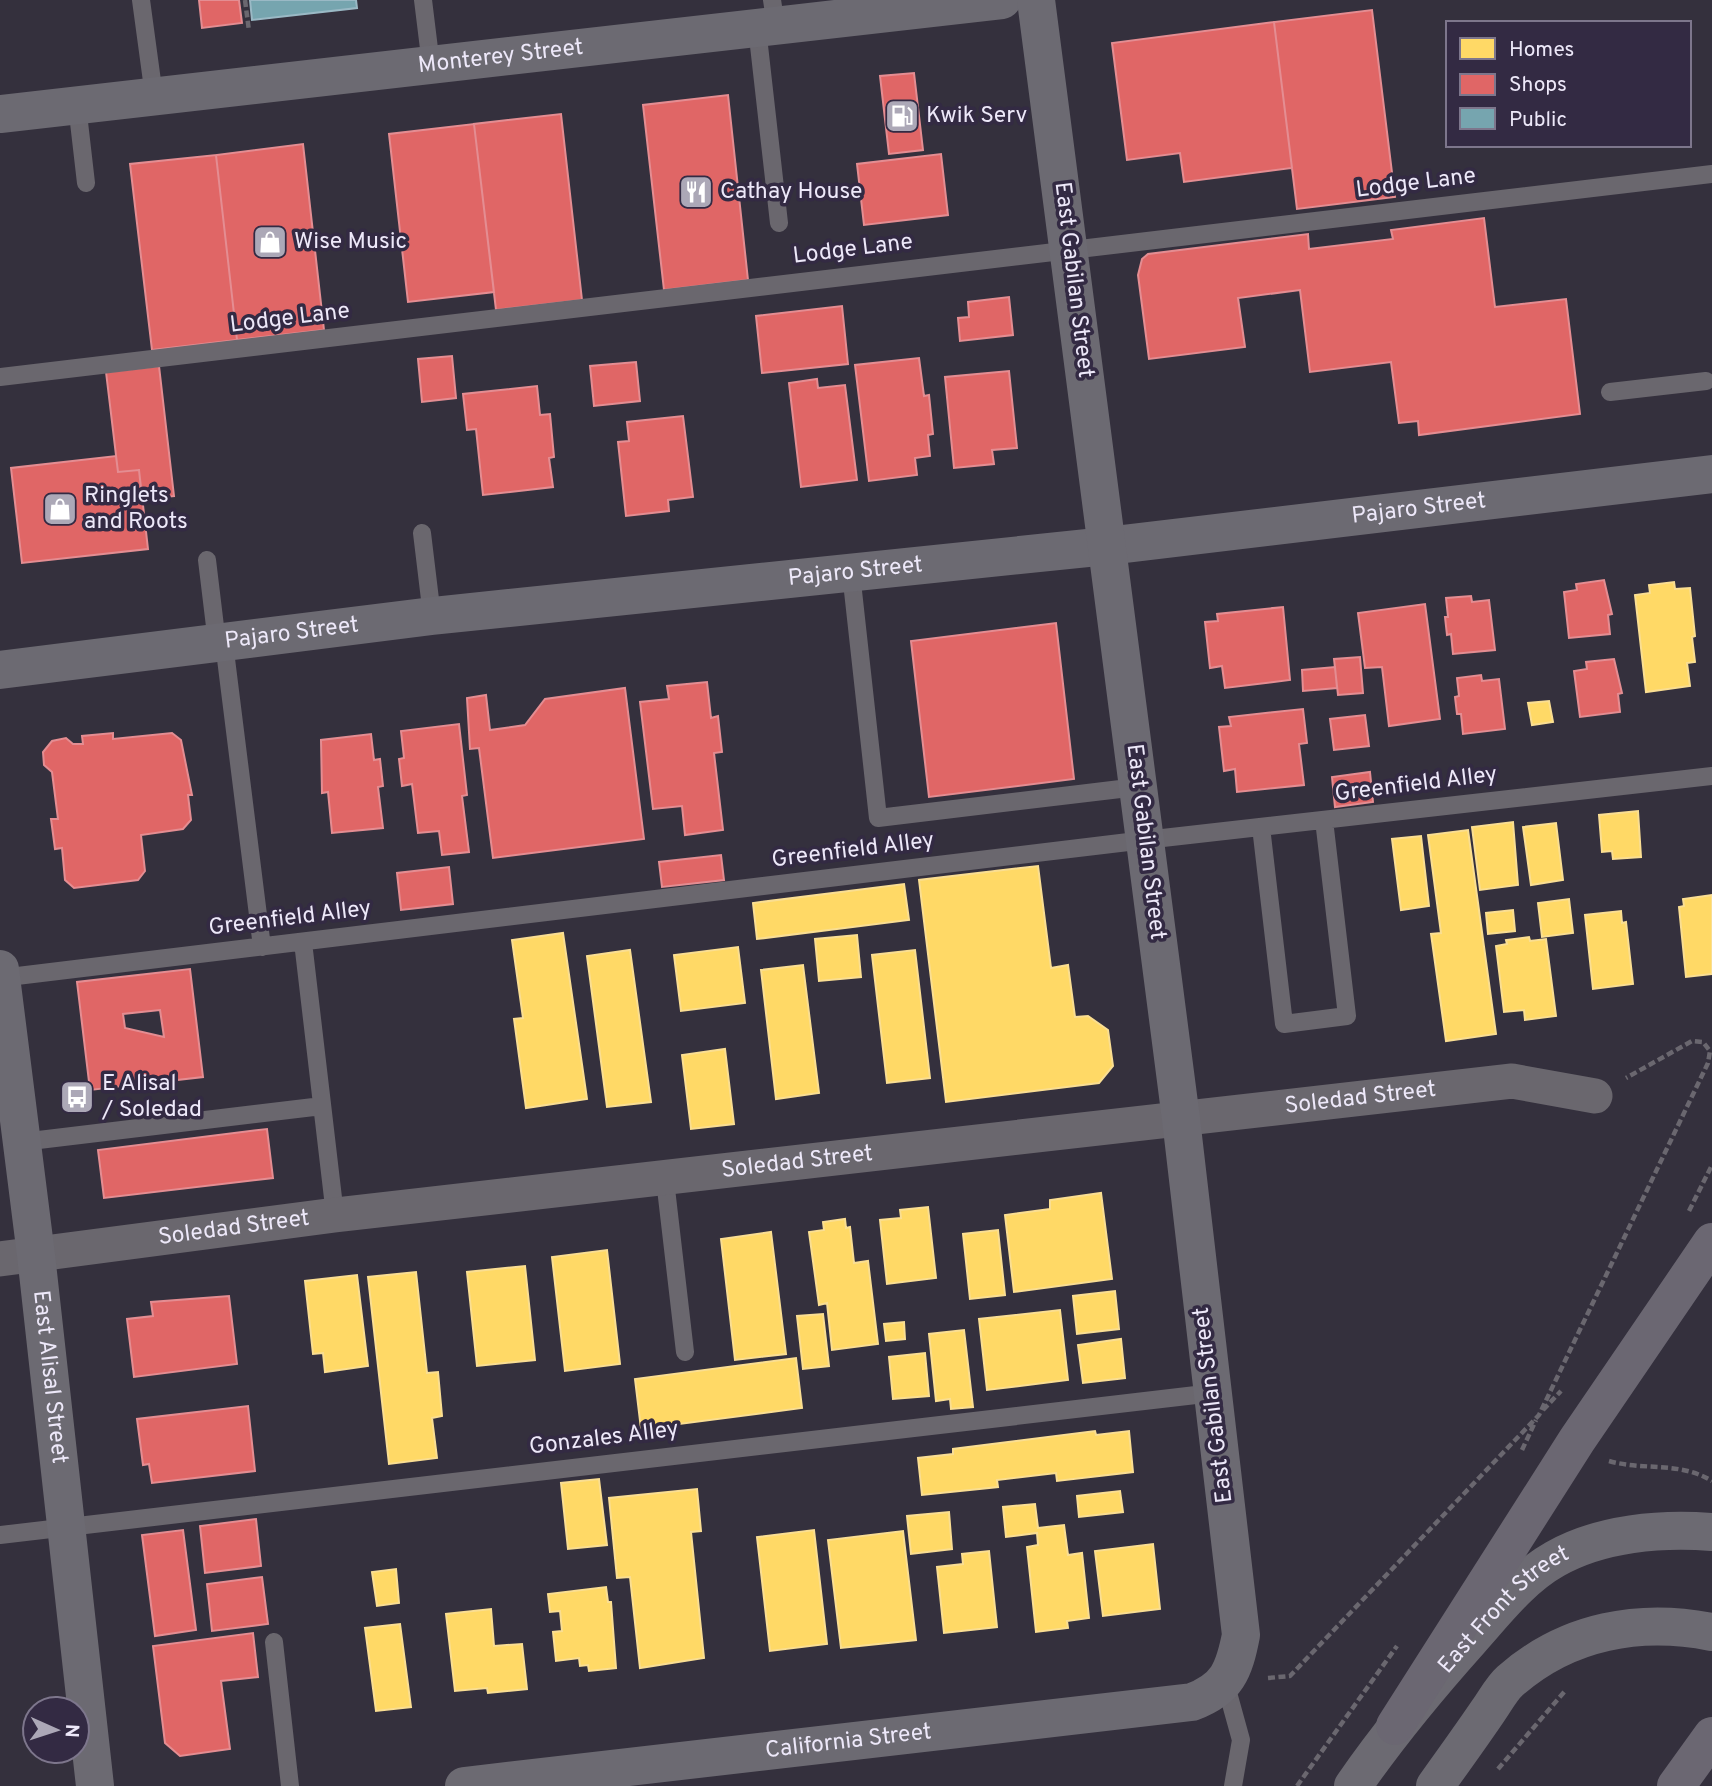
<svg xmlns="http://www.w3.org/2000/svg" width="1712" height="1786" font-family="Overpass,sans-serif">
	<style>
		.homes { fill: #ffd966; stroke: #fade92; stroke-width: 2 }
		.shops { fill: #e06666; stroke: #e48d92; stroke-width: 2; fill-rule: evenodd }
		.public { fill: #76a5af; stroke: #9ab9c5; stroke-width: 2 }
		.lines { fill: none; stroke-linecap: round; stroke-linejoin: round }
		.path { stroke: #6a676f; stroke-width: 4.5; stroke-dasharray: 7 3.5; stroke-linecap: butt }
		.lane { stroke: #6a676e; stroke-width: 18 }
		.street { stroke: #6a676e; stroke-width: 35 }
		.secondary { stroke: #6c6a72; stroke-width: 38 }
		.primary { stroke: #6b6772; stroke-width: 38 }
		.labels { text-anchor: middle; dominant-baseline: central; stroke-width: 7; stroke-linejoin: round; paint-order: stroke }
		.street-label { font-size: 23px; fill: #ede8f9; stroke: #332a43 }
		.poi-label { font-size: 23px; fill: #ede8f9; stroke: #332a43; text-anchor: start }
	</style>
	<rect width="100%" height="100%" fill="#34303d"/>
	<path class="homes" d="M 1674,582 L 1675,589 L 1690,588 L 1695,636 L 1692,637 L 1695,662 L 1687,663 L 1690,686 L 1646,692 L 1635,595 L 1650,593 L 1649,585 Z
		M 1549,701 L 1553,722 L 1532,725 L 1528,703 Z
		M 1638,811 L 1641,857 L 1613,859 L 1612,851 L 1602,852 L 1599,815 Z
		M 1513,822 L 1518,885 L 1480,890 L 1472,827 Z
		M 1556,823 L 1563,880 L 1531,885 L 1523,827 Z
		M 1468,830 L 1496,1034 L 1446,1041 L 1431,934 L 1441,933 L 1428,835 Z
		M 1421,836 L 1429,906 L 1401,910 L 1392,839 Z
		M 1038,866 L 1051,968 L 1068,965 L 1075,1017 L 1088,1016 L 1108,1030 L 1113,1066 L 1099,1083 L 946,1102 L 919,880 Z
		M 904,884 L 909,920 L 757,939 L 753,903 Z
		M 1712,895 L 1712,974 L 1686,977 L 1679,907 L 1684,906 L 1683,899 Z
		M 1569,899 L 1573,933 L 1542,937 L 1538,903 Z
		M 1513,910 L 1515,931 L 1488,934 L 1486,913 Z
		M 1621,911 L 1622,923 L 1626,922 L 1633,984 L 1593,989 L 1585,915 Z
		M 563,933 L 587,1099 L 526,1108 L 514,1019 L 523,1018 L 512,940 Z
		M 857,935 L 861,977 L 819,981 L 815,939 Z
		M 1529,937 L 1530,941 L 1546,939 L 1556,1016 L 1525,1020 L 1524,1010 L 1504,1012 L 1496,946 L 1507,944 L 1506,940 Z
		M 738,947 L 745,1003 L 681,1011 L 674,955 Z
		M 630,950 L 651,1102 L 607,1107 L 587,956 Z
		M 915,950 L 930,1078 L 887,1083 L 872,955 Z
		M 803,965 L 819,1093 L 776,1099 L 761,970 Z
		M 725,1049 L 734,1124 L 691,1129 L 682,1055 Z
		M 1101,1193 L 1112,1279 L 1014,1292 L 1005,1215 L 1050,1209 L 1050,1200 Z
		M 928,1207 L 936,1278 L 887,1284 L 880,1220 L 901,1218 L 900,1210 Z
		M 845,1219 L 846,1228 L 850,1227 L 854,1263 L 868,1261 L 878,1344 L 832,1350 L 827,1303 L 819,1305 L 809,1232 L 824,1230 L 823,1222 Z
		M 998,1230 L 1005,1295 L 970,1299 L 963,1234 Z
		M 771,1232 L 786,1354 L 735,1360 L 721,1239 Z
		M 607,1250 L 620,1364 L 565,1371 L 552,1257 Z
		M 525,1266 L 535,1360 L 477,1366 L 467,1272 Z
		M 416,1272 L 427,1373 L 438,1372 L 442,1416 L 432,1418 L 437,1458 L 389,1464 L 368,1277 Z
		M 357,1275 L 368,1366 L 325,1372 L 323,1353 L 313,1354 L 305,1281 Z
		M 1115,1291 L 1119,1329 L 1077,1334 L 1073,1296 Z
		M 1060,1310 L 1068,1380 L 987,1390 L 979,1319 Z
		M 823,1314 L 829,1366 L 803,1369 L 797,1316 Z
		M 904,1322 L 905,1339 L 886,1341 L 884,1324 Z
		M 964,1330 L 973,1407 L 951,1409 L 950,1399 L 936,1401 L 929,1334 Z
		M 1121,1339 L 1125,1378 L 1083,1383 L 1078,1345 Z
		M 925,1353 L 929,1396 L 893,1399 L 889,1357 Z
		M 796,1358 L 802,1408 L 641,1429 L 635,1379 Z
		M 1095,1431 L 1096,1435 L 1129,1431 L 1133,1472 L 1057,1481 L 1056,1473 L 997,1480 L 998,1487 L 922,1495 L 918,1458 L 953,1454 L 953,1449 Z
		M 599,1479 L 607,1545 L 568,1549 L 561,1483 Z
		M 697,1489 L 701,1531 L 691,1532 L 704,1658 L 640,1668 L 630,1577 L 617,1578 L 609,1498 Z
		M 1120,1491 L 1123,1512 L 1079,1517 L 1077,1496 Z
		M 1035,1504 L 1038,1528 L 1064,1525 L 1068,1555 L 1082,1553 L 1089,1618 L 1067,1621 L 1068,1628 L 1036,1632 L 1027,1547 L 1038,1545 L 1037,1533 L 1006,1537 L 1003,1507 Z
		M 949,1512 L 952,1549 L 911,1554 L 907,1516 Z
		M 814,1530 L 827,1644 L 770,1651 L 757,1537 Z
		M 903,1531 L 916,1640 L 841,1648 L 828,1540 Z
		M 1153,1544 L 1160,1609 L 1103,1616 L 1095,1551 Z
		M 989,1551 L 997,1627 L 944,1633 L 937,1567 L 963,1564 L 962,1554 Z
		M 396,1569 L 399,1603 L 377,1606 L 372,1572 Z
		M 606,1587 L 608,1602 L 611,1602 L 616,1668 L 589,1671 L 588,1665 L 580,1666 L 579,1658 L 556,1661 L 553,1632 L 562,1631 L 560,1611 L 550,1612 L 548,1594 Z
		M 491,1609 L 494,1646 L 522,1644 L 527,1689 L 488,1693 L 487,1688 L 455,1691 L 446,1614 Z
		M 400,1624 L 411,1707 L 376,1711 L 365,1628 Z"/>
	<path class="shops" d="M 199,0 L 239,0 L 242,23 L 202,28 Z
		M 1372,10 L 1395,197 L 1297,209 L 1274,22 Z
		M 1274,22 L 1292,168 L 1184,182 L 1180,153 L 1127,160 L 1112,43 Z
		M 914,73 L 923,150 L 889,154 L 880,76 Z
		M 728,95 L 748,280 L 664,290 L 643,105 Z
		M 561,114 L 582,300 L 496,310 L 474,124 Z
		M 474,124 L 494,292 L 408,302 L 389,134 Z
		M 303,144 L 324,330 L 237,340 L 216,155 Z
		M 941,154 L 948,215 L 864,225 L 857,164 Z
		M 216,155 L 237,340 L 152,350 L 130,164 Z
		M 1484,218 L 1495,307 L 1566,299 L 1580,414 L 1419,435 L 1418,421 L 1399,423 L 1391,362 L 1310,372 L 1300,290 L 1238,298 L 1245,347 L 1149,359 L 1138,275 L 1142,259 L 1148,254 L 1308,234 L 1309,249 L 1393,239 L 1391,230 Z
		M 1009,297 L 1013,335 L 960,341 L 958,318 L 969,317 L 968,302 Z
		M 842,306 L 848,364 L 762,373 L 756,316 Z
		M 452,356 L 456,398 L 422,402 L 418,359 Z
		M 919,358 L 924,396 L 929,395 L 933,434 L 928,435 L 930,456 L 915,458 L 917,475 L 869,481 L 855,365 Z
		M 636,362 L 640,401 L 594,406 L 590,366 Z
		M 159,366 L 174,496 L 142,499 L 139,470 L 118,472 L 106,372 Z
		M 1009,371 L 1017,448 L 992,450 L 994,464 L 954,468 L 945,377 Z
		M 817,379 L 818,388 L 845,385 L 857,480 L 801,487 L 789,383 Z
		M 537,386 L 540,415 L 550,414 L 554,457 L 549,458 L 553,487 L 483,495 L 476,429 L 467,430 L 463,394 Z
		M 683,416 L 693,497 L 668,500 L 669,511 L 626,516 L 618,442 L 629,441 L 627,422 Z
		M 116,456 L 118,472 L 139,470 L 148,549 L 22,563 L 11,468 Z
		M 1604,580 L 1612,614 L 1608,615 L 1610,634 L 1569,638 L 1564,592 L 1577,590 L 1576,584 Z
		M 1471,596 L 1472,602 L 1489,600 L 1495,650 L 1453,654 L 1451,634 L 1447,635 L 1445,617 L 1448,617 L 1446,598 Z
		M 1425,604 L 1440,719 L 1389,726 L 1382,667 L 1365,668 L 1358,613 Z
		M 1283,607 L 1290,680 L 1225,688 L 1222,666 L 1210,668 L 1205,622 L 1218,621 L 1217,614 Z
		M 1056,623 L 1074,779 L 929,797 L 911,641 Z
		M 1360,657 L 1363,693 L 1338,695 L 1334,659 Z
		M 1614,659 L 1622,693 L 1618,694 L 1620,712 L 1580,717 L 1574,671 L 1587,669 L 1586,662 Z
		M 1335,667 L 1337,688 L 1303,691 L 1302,670 Z
		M 1481,675 L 1482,681 L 1499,679 L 1505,729 L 1463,734 L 1461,714 L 1457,714 L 1455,697 L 1459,696 L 1457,678 Z
		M 707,682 L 711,718 L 718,716 L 722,752 L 714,753 L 723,830 L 685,835 L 682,806 L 653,809 L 640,702 L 669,699 L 667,686 Z
		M 625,688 L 644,839 L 493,858 L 479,748 L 470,749 L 467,698 L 486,695 L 490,730 L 525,725 L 545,699 Z
		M 1303,709 L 1307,743 L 1299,744 L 1304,785 L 1237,792 L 1235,769 L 1224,771 L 1219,727 L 1231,726 L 1229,717 Z
		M 1365,715 L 1369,746 L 1334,750 L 1330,719 Z
		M 459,724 L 467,795 L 462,796 L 469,852 L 442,855 L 439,831 L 418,833 L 412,784 L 402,786 L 399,759 L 404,758 L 401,731 Z
		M 113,733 L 113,739 L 172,733 L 181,740 L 192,795 L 188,795 L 191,820 L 183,829 L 141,835 L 145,871 L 138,880 L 74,888 L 65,880 L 62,848 L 55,849 L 51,819 L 58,819 L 52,772 L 44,765 L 43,752 L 52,741 L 66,738 L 73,744 L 83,744 L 82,736 Z
		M 371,734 L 374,760 L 380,759 L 383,786 L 378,787 L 383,828 L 332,833 L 328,792 L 322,793 L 321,740 Z
		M 1370,772 L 1373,802 L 1335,807 L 1332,777 Z
		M 721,855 L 724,880 L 662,887 L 659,862 Z
		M 449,867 L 453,904 L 401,910 L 397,873 Z
		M 190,969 L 203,1077 L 90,1090 L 77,982 ZM 160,1010 L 164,1037 L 125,1028 L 123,1014 Z
		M 267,1129 L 273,1178 L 104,1198 L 98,1150 Z
		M 229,1296 L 237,1364 L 134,1377 L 127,1319 L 153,1316 L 151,1302 Z
		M 248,1406 L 255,1471 L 152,1483 L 149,1464 L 143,1465 L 137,1419 Z
		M 256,1519 L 261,1566 L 205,1573 L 200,1526 Z
		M 183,1530 L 196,1630 L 155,1636 L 142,1535 Z
		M 262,1577 L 268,1624 L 212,1631 L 207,1584 Z
		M 253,1633 L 258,1677 L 221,1681 L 230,1749 L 180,1756 L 165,1743 L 153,1646 Z"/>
	<path class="public" d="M 250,0 L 356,0 L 357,8 L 252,20 Z"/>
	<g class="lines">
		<path class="path" d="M 245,0 L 249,31
			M 1689,1211 L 1712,1165
			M 1543,1410 L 1561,1391
			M 1522,1450 L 1536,1420
			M 1609,1461 C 1644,1471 1679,1461 1712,1481
			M 1268,1678 L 1290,1676 L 1539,1415 L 1708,1063 L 1710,1051 L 1703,1042 L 1692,1041 L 1626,1078
			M 1498,1769 L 1565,1691
			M 1297,1786 L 1397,1646"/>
		<path class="lane" d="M 141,0 L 154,96
			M 423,0 L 431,65
			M 772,0 L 776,26
			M 757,28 L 779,223
			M 77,105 L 86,183
			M 0,377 L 1712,174
			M 1610,392 L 1706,381
			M 422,533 L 432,616
			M 207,560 L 217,643
			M 851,573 L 878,818 L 1137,787
			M 224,643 L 262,947
			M 1261,827 L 1284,1024 L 1347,1016 L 1324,820
			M 303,942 L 335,1215
			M 0,978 L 1145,840 L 1712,776
			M 22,1142 L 322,1106
			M 665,1180 L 685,1352
			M 0,1535 L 1213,1393
			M 274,1642 L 290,1786
			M 1225,1682 L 1241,1740 L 1233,1786"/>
		<path class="street" id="s1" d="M 0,1259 L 335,1215 L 1512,1081 L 1595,1096"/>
		<g class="secondary">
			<path id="s2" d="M 0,114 L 1002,0"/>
			<path id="s3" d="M 0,670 L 432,616 L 1107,546 L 1712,474"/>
			<path id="s4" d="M 0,969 L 36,1255 L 95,1786"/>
			<path id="s5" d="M 464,1786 L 1192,1702 C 1227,1689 1234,1671 1241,1635 L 1181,1119 L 1036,0"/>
			<path id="s6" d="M 1353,1786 C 1389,1734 1428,1687 1470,1640 C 1496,1611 1521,1578 1555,1559 C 1601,1533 1661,1528 1712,1532"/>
			<path d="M 1435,1786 C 1453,1761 1471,1736 1488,1711 C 1495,1701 1502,1688 1510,1681 C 1568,1630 1640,1618 1712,1632"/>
		</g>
		<path class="primary" d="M 1395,1726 L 1577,1440 L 1712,1242
			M 1676,1786 L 1712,1736"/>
	</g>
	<defs>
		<g id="fuel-square" transform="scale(1.75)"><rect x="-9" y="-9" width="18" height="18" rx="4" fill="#aca8b7" stroke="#332a43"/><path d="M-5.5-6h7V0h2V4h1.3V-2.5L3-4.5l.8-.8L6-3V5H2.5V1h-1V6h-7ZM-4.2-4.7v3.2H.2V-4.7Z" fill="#fff"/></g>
		<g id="restaurant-square" transform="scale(1.75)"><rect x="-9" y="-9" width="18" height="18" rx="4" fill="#aca8b7" stroke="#332a43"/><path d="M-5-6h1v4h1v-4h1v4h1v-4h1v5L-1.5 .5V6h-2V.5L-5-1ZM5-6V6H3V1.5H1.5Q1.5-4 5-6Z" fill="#fff"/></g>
		<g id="shop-square" transform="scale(1.75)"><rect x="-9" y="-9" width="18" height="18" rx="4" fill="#aca8b7" stroke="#332a43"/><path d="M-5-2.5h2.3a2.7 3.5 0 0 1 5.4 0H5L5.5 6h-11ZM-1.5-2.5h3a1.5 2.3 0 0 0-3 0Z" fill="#fff"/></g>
		<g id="bus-square" transform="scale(1.75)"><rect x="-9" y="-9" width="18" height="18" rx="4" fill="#aca8b7" stroke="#332a43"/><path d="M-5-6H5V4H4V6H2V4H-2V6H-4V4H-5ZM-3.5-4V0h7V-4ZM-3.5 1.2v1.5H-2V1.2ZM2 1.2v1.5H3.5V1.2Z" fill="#fff"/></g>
	</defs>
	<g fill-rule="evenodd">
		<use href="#fuel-square" x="902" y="116"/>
		<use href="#restaurant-square" x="696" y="192"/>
		<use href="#shop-square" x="270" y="242"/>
		<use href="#shop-square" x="60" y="509"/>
		<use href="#bus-square" x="77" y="1097"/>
	</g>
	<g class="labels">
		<g class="street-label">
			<text stroke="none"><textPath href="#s2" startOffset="504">Monterey Street</textPath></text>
			<text transform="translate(1416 184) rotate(-7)">Lodge Lane</text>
			<text transform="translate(853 250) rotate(-7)">Lodge Lane</text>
			<text transform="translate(1073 280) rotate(83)">East Gabilan Street</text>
			<text transform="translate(290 319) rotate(-7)">Lodge Lane</text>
			<text stroke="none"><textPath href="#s3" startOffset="1428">Pajaro Street</textPath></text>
			<text stroke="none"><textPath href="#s3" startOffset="861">Pajaro Street</textPath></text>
			<text stroke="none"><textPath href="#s3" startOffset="294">Pajaro Street</textPath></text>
			<text transform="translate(1416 785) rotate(-7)">Greenfield Alley</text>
			<text transform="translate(1145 842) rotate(83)">East Gabilan Street</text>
			<text transform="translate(853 851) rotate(-7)">Greenfield Alley</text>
			<text transform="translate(290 919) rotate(-7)">Greenfield Alley</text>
			<text stroke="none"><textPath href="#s1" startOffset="1370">Soledad Street</textPath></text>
			<text stroke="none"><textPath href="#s1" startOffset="803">Soledad Street</textPath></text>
			<text stroke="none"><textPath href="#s1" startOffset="236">Soledad Street</textPath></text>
			<text stroke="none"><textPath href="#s4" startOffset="411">East Alisal Street</textPath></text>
			<text transform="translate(1214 1405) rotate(-97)">East Gabilan Street</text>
			<text transform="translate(604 1439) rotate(-7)">Gonzales Alley</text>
			<text stroke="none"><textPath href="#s6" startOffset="233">East Front Street</textPath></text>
			<text stroke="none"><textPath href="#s5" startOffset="387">California Street</textPath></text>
		</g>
		<g class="poi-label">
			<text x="926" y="116">Kwik Serv</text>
			<text x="720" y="192">Cathay House</text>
			<text x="294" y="242">Wise Music</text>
			<text x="84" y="496">Ringlets<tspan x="84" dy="26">and Roots</tspan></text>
			<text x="102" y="1084">E Alisal<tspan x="102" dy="26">/ Soledad</tspan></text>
		</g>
	</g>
	<rect x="1446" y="21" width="245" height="126" fill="#332a43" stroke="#7d768c" stroke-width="2"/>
	<rect x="1460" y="38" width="35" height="21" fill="#ffd966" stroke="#7d768c" stroke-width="2"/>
	<text x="1509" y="56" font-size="21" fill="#ede8f9">Homes</text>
	<rect x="1460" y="74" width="35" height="21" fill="#e06666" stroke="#7d768c" stroke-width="2"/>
	<text x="1509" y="91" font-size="21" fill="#ede8f9">Shops</text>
	<rect x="1460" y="108" width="35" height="21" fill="#76a5af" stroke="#7d768c" stroke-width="2"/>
	<text x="1509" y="126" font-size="21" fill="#ede8f9">Public</text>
	<g transform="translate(56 1730) rotate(93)"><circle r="33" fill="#332a43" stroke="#7d768c" stroke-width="2"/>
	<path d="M0-5L12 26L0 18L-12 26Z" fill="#aca8b7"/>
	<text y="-10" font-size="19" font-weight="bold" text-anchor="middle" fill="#ede8f9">N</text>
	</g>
</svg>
